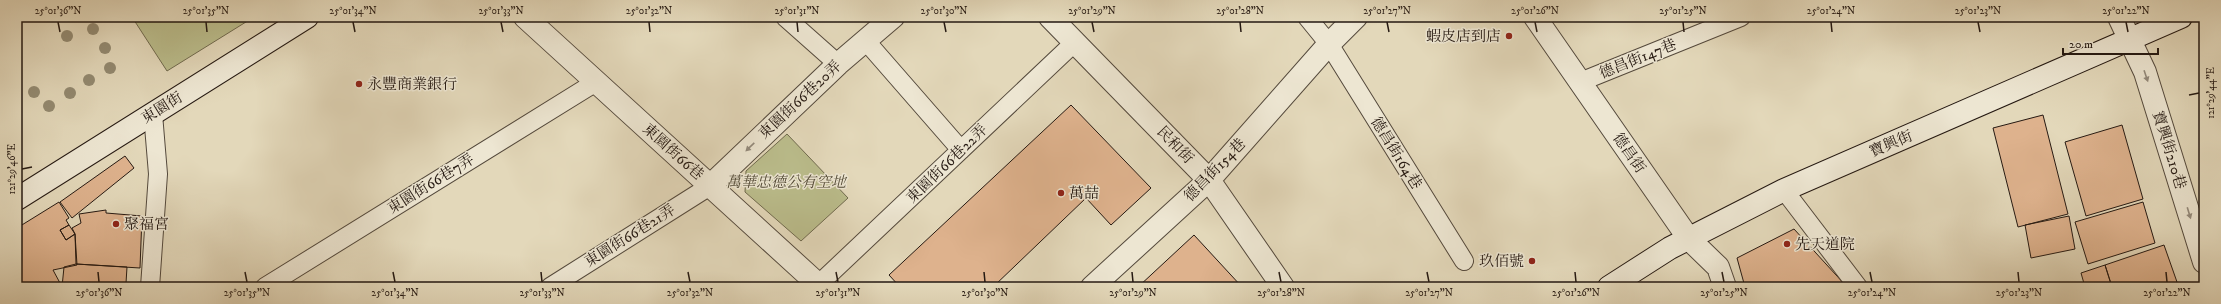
<svg xmlns="http://www.w3.org/2000/svg" width="2221" height="304" font-family="'IM FELL DW Pica','Noto Serif TC',serif">
	<style>
		.green { fill: #babc8b; stroke: #706a4e }
		.building { fill: #deb28d; stroke: #251912 }
		.lines { fill: none; stroke-linecap: round; stroke-linejoin: round }
		.lane-casing { stroke: #54493c; stroke-width: 20 }
		.street-casing { stroke: #54493c; stroke-width: 24 }
		.secondary-casing { stroke: #251912; stroke-width: 24 }
		.lane { stroke: #ede6d2; stroke-width: 18 }
		.street { stroke: #ede6d2; stroke-width: 22 }
		.secondary { stroke: #ede6d2; stroke-width: 22 }
		.tree { fill: #938a71 }
		.oneway { fill: #938a7c }
		.ticks { fill: none; stroke: #251912; stroke-width: 1.5 }
		.poi-dot { fill: #8f2418; stroke: #ede6d2; stroke-width: 1.5 }
		.labels { text-anchor: middle; dominant-baseline: central; stroke-width: 3; stroke-linejoin: round; paint-order: stroke }
		.poi-label { font-size: 15px; fill: #251912; stroke: #ede6d2; text-anchor: start }
		.street-label { font-size: 15px; fill: #251912; stroke: #ede6d2 }
		.park-label { font-size: 15px; font-style: italic; fill: #524a36; stroke: #ede6d2 }
		.neatline { fill: none; stroke: #251912; stroke-width: 1.5 }
		.ticks-label { font-size: 10px; text-anchor: middle; fill: #251912 }
	</style>
	<rect width="100%" height="100%" fill="#e3d8ba"/>
	<filter id="stains"><feTurbulence type="fractalNoise" baseFrequency=".005" numOctaves="4"/><feColorMatrix values="0 0 0 0 .2 0 0 0 0 .09 0 0 0 0 .02 0 0 0 .5 -.17"/></filter>
	<radialGradient id="worn" r=".72"><stop offset=".6" stop-color="#630" stop-opacity="0"/><stop offset="1" stop-color="#630" stop-opacity=".3"/></radialGradient>
	<path class="green" d="M 132,17 L 254,17 L 167,71 Z
		M 787,134 L 848,198 L 801,241 L 745,192 L 746,171 Z"/>
	<path class="building" d="M 1071,105 L 1151,188 L 1111,225 L 1086,198 L 993,287 L 900,287 L 889,275 Z
		M 2043,115 L 2068,214 L 2018,227 L 1993,128 Z
		M 2122,125 L 2143,199 L 2086,216 L 2065,142 Z
		M 125,156 L 134,168 L 72,218 L 60,202 Z
		M 59,202 L 69,218 L 66,220 L 69,225 L 60,230 L 66,240 L 75,234 L 77,265 L 53,270 L 60,283 L 54,287 L 17,287 L 17,228 Z
		M 2143,202 L 2155,243 L 2088,264 L 2075,222 Z
		M 106,210 L 106,213 L 142,216 L 140,268 L 76,264 L 75,234 L 72,228 L 81,223 L 79,214 Z
		M 2069,216 L 2075,249 L 2031,258 L 2025,225 Z
		M 69,225 L 75,234 L 66,240 L 60,230 Z
		M 1794,229 L 1847,287 L 1745,287 L 1737,258 Z
		M 1194,235 L 1242,287 L 1138,287 Z
		M 2164,245 L 2177,282 L 2162,287 L 2112,287 L 2105,265 Z
		M 76,264 L 127,267 L 126,283 L 124,283 L 124,287 L 62,287 L 64,267 Z
		M 2105,265 L 2112,287 L 2085,287 L 2081,273 Z"/>
	<g class="lines">
		<g class="lane-casing">
			<path id="lane" d="M 785,17 L 838,64
				M 1307,17 L 1329,44 L 1464,261
				M 865,40 L 961,150
				M 1580,82 L 1741,17
				M 1784,190 L 1858,287
				M 818,285 L 1075,42
				M 150,287 L 158,174 L 153,114
				M 265,287 L 596,82
				M 550,287 L 710,186"/>
		</g>
		<g class="street-casing">
			<path id="street" d="M 525,17 L 821,287
				M 1050,17 L 1209,180 L 1283,287
				M 1535,17 L 1689,239 L 1718,267 L 1725,287
				M 2119,17 L 2145,72 L 2204,262
				M 710,186 L 838,64 L 893,17
				M 1092,287 L 1209,180 L 1329,44 L 1356,17"/>
		</g>
		<g class="secondary-casing">
			<path id="secondary" d="M 17,199 L 307,17
				M 1609,287 L 1670,248 L 1784,190 L 2181,17"/>
		</g>
		<use href="#lane" class="lane"/>
		<use href="#street" class="street"/>
		<use href="#secondary" class="secondary"/>
	</g>
	<g class="tree">
		<circle cx="93" cy="29" r="6"/>
		<circle cx="67" cy="36" r="6"/>
		<circle cx="105" cy="48" r="6"/>
		<circle cx="110" cy="68" r="6"/>
		<circle cx="89" cy="80" r="6"/>
		<circle cx="34" cy="92" r="6"/>
		<circle cx="70" cy="93" r="6"/>
		<circle cx="49" cy="106" r="6"/>
	</g>
	<defs><path id="oneway-solid" d="M-6-.8H1V-3.2L6.5 0L1 3.2V.8H-6Z"/></defs>
	<g class="oneway">
		<use href="#oneway-solid" transform="translate(2146 76) rotate(71)"/>
		<use href="#oneway-solid" transform="translate(750 147) rotate(136)"/>
		<use href="#oneway-solid" transform="translate(2189 213) rotate(73)"/>
	</g>
	<path class="ticks" d="M 58,22 L 60,32M 206,22 L 207,32M 353,22 L 355,32M 501,22 L 503,32M 649,22 L 650,32M 797,22 L 798,32M 944,22 L 946,32M 1092,22 L 1094,32M 1240,22 L 1241,32M 1387,22 L 1389,32M 1535,22 L 1537,32M 1683,22 L 1684,32M 1831,22 L 1832,32M 1978,22 L 1980,32M 2126,22 L 2128,32M 2189,95 L 2199,93M 22,169 L 32,167M 98,272 L 99,282M 245,272 L 247,282M 393,272 L 395,282M 541,272 L 542,282M 688,272 L 690,282M 836,272 L 838,282M 984,272 L 985,282M 1132,272 L 1133,282M 1279,272 L 1281,282M 1427,272 L 1429,282M 1575,272 L 1576,282M 1722,272 L 1724,282M 1870,272 L 1872,282M 2018,272 L 2019,282M 2166,272 L 2167,282"/>
	<g class="poi-dot">
		<circle cx="1509" cy="36" r="4"/>
		<circle cx="359" cy="84" r="4"/>
		<circle cx="1061" cy="193" r="4"/>
		<circle cx="116" cy="224" r="4"/>
		<circle cx="1787" cy="244" r="4"/>
		<circle cx="1532" cy="261" r="4"/>
	</g>
	<g class="labels">
		<g class="poi-label">
			<text x="1501" y="36" text-anchor="end">蝦皮店到店</text>
			<text x="367" y="84">永豐商業銀行</text>
			<text x="1069" y="193">萬喆</text>
			<text x="124" y="224">聚福宮</text>
			<text x="1795" y="244">先天道院</text>
			<text x="1524" y="261" text-anchor="end">玖佰號</text>
		</g>
		<g class="street-label">
			<text transform="translate(1638 59) rotate(-22)">德昌街147巷</text>
			<text transform="translate(800 100) rotate(-43)">東園街66巷20弄</text>
			<text transform="translate(162 108) rotate(-32)">東園街</text>
			<text transform="translate(1891 144) rotate(-23)">寶興街</text>
			<text transform="translate(1175 145) rotate(46)">民和街</text>
			<text transform="translate(2169 150) rotate(73)">寶興街210巷</text>
			<text transform="translate(673 152) rotate(42)">東園街66巷</text>
			<text transform="translate(1396 153) rotate(58)">德昌街164巷</text>
			<text transform="translate(1629 153) rotate(55)">德昌街</text>
			<text transform="translate(947 164) rotate(-44)">東園街66巷22弄</text>
			<text transform="translate(1215 170) rotate(-46)">德昌街154巷</text>
			<text transform="translate(431 184) rotate(-32)">東園街66巷7弄</text>
			<text transform="translate(630 236) rotate(-32)">東園街66巷21弄</text>
		</g>
		<g class="park-label">
			<text x="786" y="182">萬華忠德公有空地</text>
		</g>
	</g>
	<rect width="2221" height="304" fill="none" stroke="#e3d8ba" stroke-width="44"/>
	<path d="M2063 48v6h95v-6" fill="none" stroke="#251912" stroke-width="2"/>
	<text x="2069" y="48" font-size="12" fill="#251912" stroke="#ede6d2" stroke-width="3" paint-order="stroke">20 m</text>
	<rect x="22" y="22" width="2177" height="260" class="neatline"/>
	<g class="ticks-label">
		<text x="58" y="14">25°01'36"N</text>
		<text x="206" y="14">25°01'35"N</text>
		<text x="353" y="14">25°01'34"N</text>
		<text x="501" y="14">25°01'33"N</text>
		<text x="649" y="14">25°01'32"N</text>
		<text x="797" y="14">25°01'31"N</text>
		<text x="944" y="14">25°01'30"N</text>
		<text x="1092" y="14">25°01'29"N</text>
		<text x="1240" y="14">25°01'28"N</text>
		<text x="1387" y="14">25°01'27"N</text>
		<text x="1535" y="14">25°01'26"N</text>
		<text x="1683" y="14">25°01'25"N</text>
		<text x="1831" y="14">25°01'24"N</text>
		<text x="1978" y="14">25°01'23"N</text>
		<text x="2126" y="14">25°01'22"N</text>
		<text transform="translate(2210 93) rotate(-90)" y="4">121°29'44"E</text>
		<text transform="translate(11 169) rotate(-90)" y="4">121°29'46"E</text>
		<text x="99" y="296">25°01'36"N</text>
		<text x="247" y="296">25°01'35"N</text>
		<text x="395" y="296">25°01'34"N</text>
		<text x="542" y="296">25°01'33"N</text>
		<text x="690" y="296">25°01'32"N</text>
		<text x="838" y="296">25°01'31"N</text>
		<text x="985" y="296">25°01'30"N</text>
		<text x="1133" y="296">25°01'29"N</text>
		<text x="1281" y="296">25°01'28"N</text>
		<text x="1429" y="296">25°01'27"N</text>
		<text x="1576" y="296">25°01'26"N</text>
		<text x="1724" y="296">25°01'25"N</text>
		<text x="1872" y="296">25°01'24"N</text>
		<text x="2019" y="296">25°01'23"N</text>
		<text x="2167" y="296">25°01'22"N</text>
	</g>
	<rect width="100%" height="100%" filter="url(#stains)"/>
	<rect width="100%" height="100%" fill="url(#worn)"/>
</svg>
